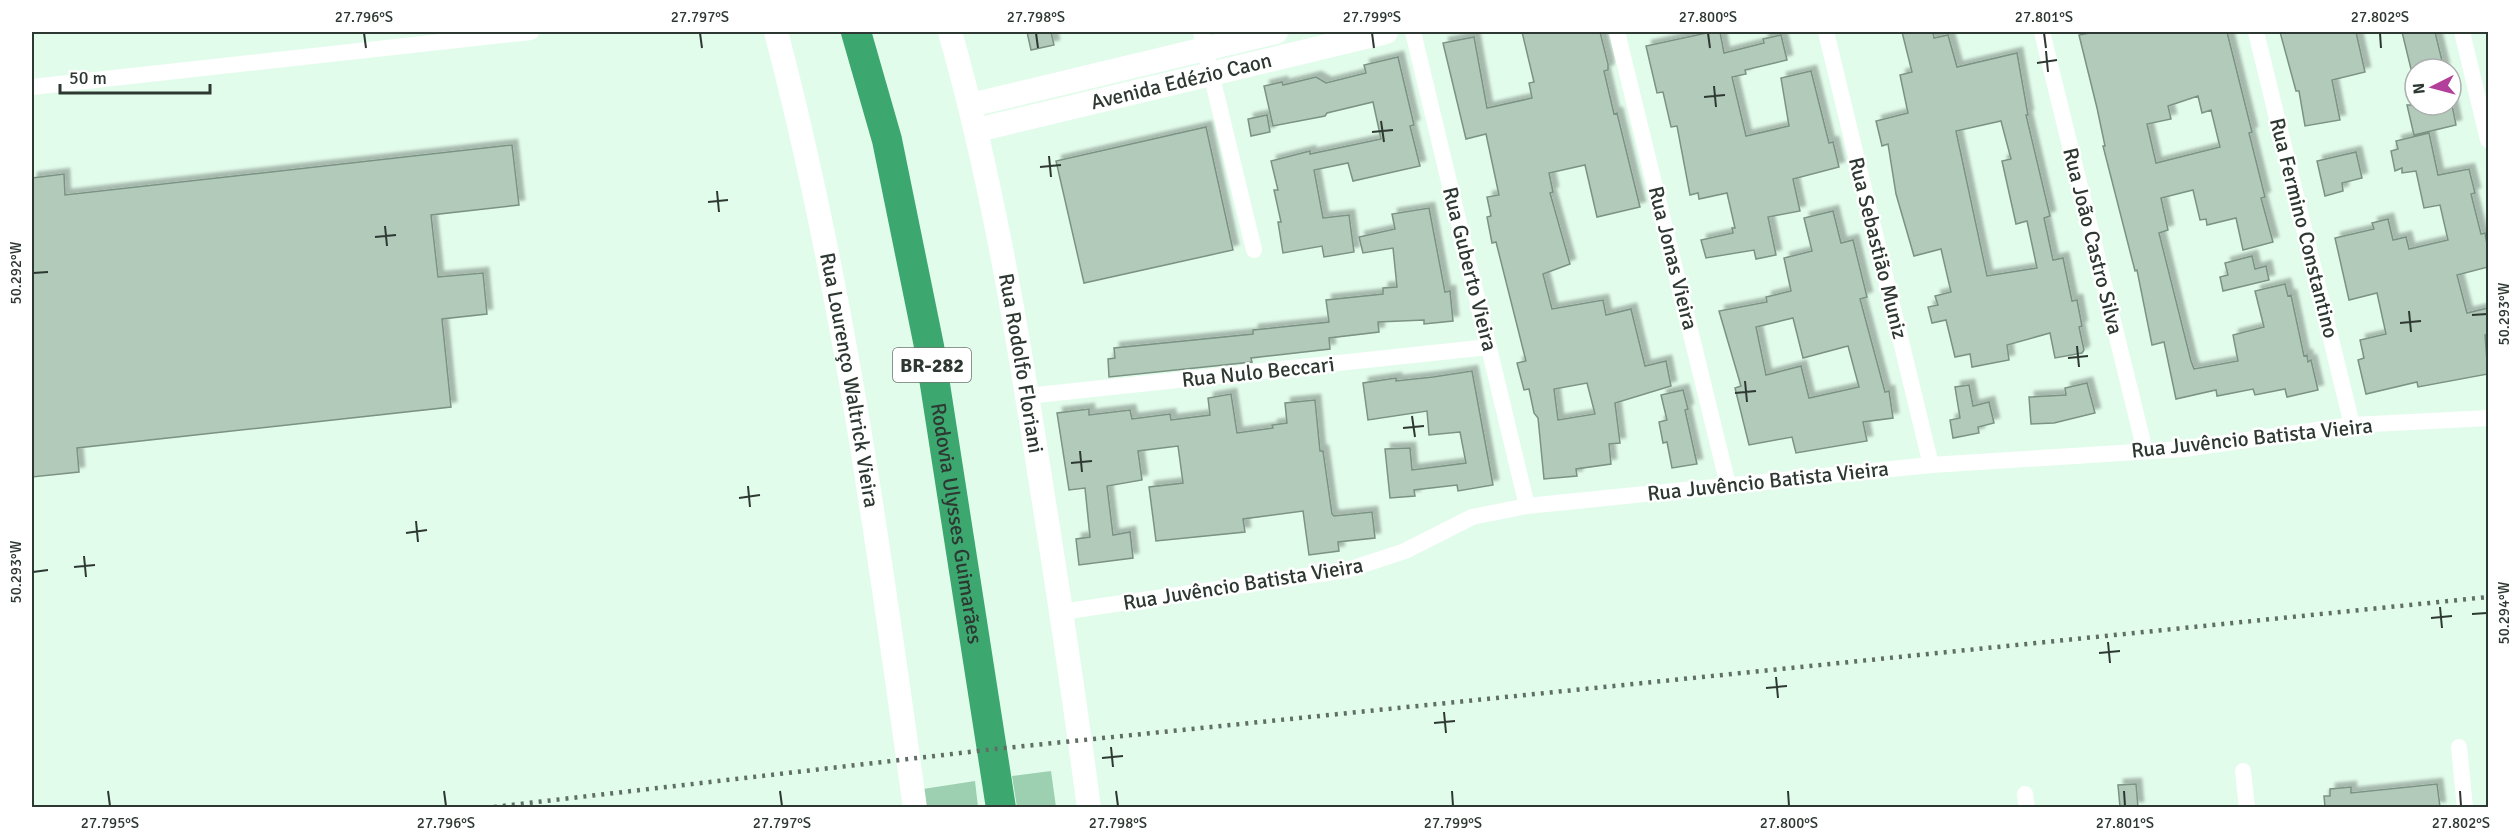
<svg xmlns="http://www.w3.org/2000/svg" width="2520" height="839" font-family="Signika,sans-serif">
	<style>
		.green { fill: #9cd0b0 }
		.building { fill: #b1caba; stroke: #7b9384; stroke-width: 1.5; fill-rule: evenodd; filter: url(#shadow) }
		.lines { fill: none; stroke-linecap: round; stroke-linejoin: round }
		.street { stroke: #fff; stroke-width: 16 }
		.secondary { stroke: #fff; stroke-width: 24 }
		.highway { stroke: #3ca870; stroke-width: 30 }
		.rail { stroke: #606f66; stroke-width: 4.5; stroke-dasharray: 3 6; stroke-linecap: butt }
		.ticks { fill: none; stroke: #2e3832; stroke-width: 2 }
		.labels { text-anchor: middle; dominant-baseline: central; stroke-width: 5; stroke-linejoin: round; paint-order: stroke }
		.shield { fill: #fff; stroke: #6d7470; stroke-width: 1.5 }
		.shield-label { font-size: 20px; font-weight: bold; fill: #2e3832 }
		.street-label { font-size: 21px; fill: #2e3832; stroke: #fff }
		.neatline { fill: none; stroke: #2e3832; stroke-width: 2 }
		.ticks-label { font-size: 15px; text-anchor: middle; fill: #2e3832 }
	</style>
	<defs>
		<filter id="shadow"><feDropShadow dx="5.5" dy="-5.5" stdDeviation="1.5" flood-color="#0004"/></filter>
	</defs>
	<rect width="100%" height="100%" fill="#e2fceb"/>
	<path class="green" d="M 1051,771 L 1056,807 L 1017,807 L 1012,776 Z
		M 975,781 L 978,807 L 926,807 L 923,789 Z"/>
	<path class="building" d="M 1027,32 L 1051,32 L 1054,45 L 1031,50 Z
		M 1522,32 L 1600,32 L 1608,64 L 1608,70 L 1604,71 L 1614,114 L 1617,113 L 1640,207 L 1597,217 L 1585,165 L 1549,173 L 1553,192 L 1550,193 L 1570,264 L 1543,274 L 1552,309 L 1603,300 L 1606,315 L 1631,309 L 1645,366 L 1666,361 L 1671,386 L 1615,403 L 1620,443 L 1609,444 L 1611,464 L 1576,469 L 1577,476 L 1544,479 L 1538,418 L 1534,413 L 1529,389 L 1524,390 L 1517,363 L 1526,361 L 1496,242 L 1492,243 L 1487,217 L 1491,216 L 1487,197 L 1499,195 L 1486,134 L 1466,139 L 1443,43 L 1474,37 L 1487,108 L 1532,98 L 1529,83 L 1534,82 ZM 1587,383 L 1595,414 L 1558,420 L 1554,389 Z
		M 1711,32 L 1720,32 L 1724,53 L 1764,43 L 1763,39 L 1781,35 L 1787,60 L 1745,70 L 1746,74 L 1732,77 L 1746,136 L 1789,126 L 1781,78 L 1811,71 L 1829,143 L 1833,142 L 1839,167 L 1793,179 L 1800,211 L 1768,217 L 1776,255 L 1756,259 L 1754,250 L 1706,258 L 1701,240 L 1733,233 L 1732,228 L 1735,228 L 1727,193 L 1699,199 L 1698,193 L 1690,195 L 1677,126 L 1671,127 L 1663,92 L 1657,93 L 1646,46 Z
		M 1902,32 L 1933,32 L 1934,38 L 1948,35 L 1957,67 L 2017,53 L 2028,115 L 2026,115 L 2050,216 L 2044,218 L 2053,260 L 2063,258 L 2072,301 L 2077,300 L 2082,326 L 2079,327 L 2084,350 L 2082,353 L 2055,358 L 2050,333 L 2007,345 L 2009,360 L 1972,367 L 1970,354 L 1955,357 L 1946,320 L 1932,323 L 1928,307 L 1938,305 L 1935,296 L 1951,292 L 1941,249 L 1914,256 L 1896,194 L 1888,144 L 1882,146 L 1876,121 L 1908,113 L 1900,75 L 1912,72 ZM 2001,121 L 2011,159 L 2002,161 L 2016,224 L 2027,221 L 2037,268 L 1987,276 L 1956,131 Z
		M 2094,32 L 2227,32 L 2252,132 L 2249,133 L 2265,197 L 2261,198 L 2273,242 L 2243,250 L 2236,218 L 2207,225 L 2206,219 L 2200,220 L 2193,190 L 2161,198 L 2168,230 L 2159,233 L 2191,361 L 2194,369 L 2238,361 L 2233,335 L 2264,327 L 2255,291 L 2285,284 L 2288,296 L 2291,295 L 2304,356 L 2307,355 L 2308,362 L 2311,360 L 2318,390 L 2287,397 L 2285,389 L 2255,395 L 2253,389 L 2217,396 L 2216,390 L 2176,399 L 2164,342 L 2152,345 L 2137,270 L 2135,271 L 2103,146 L 2105,146 L 2097,108 L 2079,35 ZM 2198,96 L 2202,113 L 2211,110 L 2220,147 L 2156,163 L 2147,124 L 2171,119 L 2168,106 Z
		M 2280,32 L 2356,32 L 2365,72 L 2332,80 L 2340,120 L 2305,126 L 2299,91 L 2296,91 Z
		M 2402,32 L 2435,32 L 2444,69 L 2411,69 Z
		M 1398,57 L 1414,125 L 1410,126 L 1420,166 L 1353,181 L 1348,163 L 1314,170 L 1323,218 L 1349,215 L 1354,252 L 1324,257 L 1322,246 L 1283,253 L 1278,222 L 1281,222 L 1274,190 L 1278,190 L 1271,161 L 1310,151 L 1310,154 L 1381,139 L 1373,102 L 1327,113 L 1325,116 L 1273,126 L 1264,86 L 1282,82 L 1283,85 L 1316,77 L 1326,83 L 1366,73 L 1364,65 Z
		M 2407,105 L 2452,105 L 2456,125 L 2414,135 Z
		M 1267,115 L 1270,132 L 1251,136 L 1248,119 Z
		M 1206,127 L 1233,250 L 1084,283 L 1056,161 Z
		M 2429,133 L 2438,175 L 2469,169 L 2475,193 L 2471,194 L 2481,234 L 2485,233 L 2488,250 L 2488,267 L 2457,275 L 2467,313 L 2488,308 L 2488,334 L 2485,335 L 2488,374 L 2418,387 L 2417,382 L 2366,394 L 2358,360 L 2364,358 L 2360,340 L 2386,334 L 2377,293 L 2349,300 L 2335,238 L 2374,229 L 2372,223 L 2388,219 L 2393,240 L 2406,237 L 2409,249 L 2448,240 L 2440,205 L 2424,208 L 2416,171 L 2402,173 L 2402,168 L 2395,171 L 2391,151 L 2398,149 L 2396,141 Z
		M 512,145 L 519,205 L 431,215 L 438,277 L 483,273 L 487,314 L 442,319 L 451,407 L 77,448 L 79,472 L 32,477 L 32,178 L 64,174 L 65,195 Z
		M 2356,152 L 2362,178 L 2342,183 L 2343,191 L 2325,196 L 2317,161 Z
		M 1429,208 L 1445,292 L 1450,291 L 1453,321 L 1424,324 L 1424,320 L 1378,322 L 1379,332 L 1329,338 L 1330,349 L 1251,358 L 1252,362 L 1109,377 L 1108,359 L 1115,358 L 1114,348 L 1253,334 L 1253,330 L 1329,322 L 1326,300 L 1383,294 L 1383,288 L 1397,287 L 1393,248 L 1363,253 L 1359,237 L 1395,229 L 1392,214 Z
		M 1833,211 L 1841,243 L 1853,240 L 1867,297 L 1860,299 L 1885,392 L 1889,391 L 1893,418 L 1863,422 L 1867,441 L 1796,453 L 1792,437 L 1749,445 L 1735,388 L 1741,386 L 1719,311 L 1767,302 L 1766,297 L 1791,291 L 1784,258 L 1812,251 L 1804,218 ZM 1793,318 L 1803,358 L 1848,346 L 1859,387 L 1809,398 L 1801,366 L 1766,375 L 1756,327 Z
		M 2252,256 L 2255,269 L 2266,266 L 2269,280 L 2223,291 L 2220,277 L 2228,275 L 2225,263 Z
		M 1472,371 L 1493,485 L 1458,491 L 1457,485 L 1414,490 L 1415,496 L 1390,498 L 1385,449 L 1410,448 L 1412,470 L 1466,463 L 1460,432 L 1429,435 L 1427,411 L 1368,420 L 1363,383 L 1396,378 L 1396,381 L 1433,377 Z
		M 2087,383 L 2095,413 L 2054,423 L 2031,424 L 2029,397 L 2066,395 L 2065,388 Z
		M 1969,385 L 1973,406 L 1989,402 L 1994,423 L 1978,427 L 1979,433 L 1953,438 L 1950,420 L 1960,418 L 1955,387 Z
		M 1683,390 L 1688,409 L 1685,410 L 1697,464 L 1672,468 L 1667,442 L 1663,443 L 1659,422 L 1667,420 L 1661,395 Z
		M 1231,394 L 1237,433 L 1273,428 L 1272,425 L 1287,423 L 1285,403 L 1315,400 L 1320,451 L 1323,451 L 1332,514 L 1334,516 L 1372,512 L 1375,538 L 1338,542 L 1339,551 L 1309,555 L 1303,511 L 1243,519 L 1245,532 L 1156,541 L 1149,487 L 1183,483 L 1178,446 L 1138,451 L 1142,480 L 1107,486 L 1113,535 L 1130,532 L 1133,558 L 1079,565 L 1076,539 L 1090,537 L 1085,488 L 1069,490 L 1057,413 L 1089,409 L 1089,415 L 1130,410 L 1132,419 L 1170,414 L 1171,420 L 1210,415 L 1208,398 Z
		M 2136,784 L 2138,807 L 2120,807 L 2118,785 Z
		M 2437,784 L 2440,807 L 2325,807 L 2324,796 L 2330,796 L 2330,789 L 2351,787 L 2351,793 Z"/>
	<g class="lines">
		<path class="street" d="M 1201,32 L 1254,250
			M 1413,32 L 1527,506
			M 1617,32 L 1728,485
			M 1826,32 L 1931,465
			M 2042,32 L 2145,451
			M 2256,32 L 2352,425
			M 2462,32 L 2488,140
			M 32,87 L 531,32
			M 1027,396 L 1489,347
			M 1061,612 L 1347,570 L 1405,551 L 1472,517 L 1527,506 L 1931,465 L 2184,449 L 2352,425 L 2488,418
			M 2459,747 L 2465,808
			M 2243,771 L 2247,808
			M 2025,794 L 2027,808"/>
		<g class="secondary">
			<path id="s1" d="M 776,32 C 843,286 879,547 915,808"/>
			<path id="s2" d="M 950,32 C 991,176 1016,323 1039,471 C 1057,583 1074,695 1089,808"/>
			<path d="M 971,105 L 1276,32"/>
			<path id="s3" d="M 977,130 L 1386,32"/>
		</g>
		<path class="highway" id="s4" d="M 856,32 L 887,140 L 929,346 L 1001,808"/>
		<path class="rail" d="M 485,808 L 995,749 L 2488,597"/>
	</g>
	<path class="ticks" d="M 364,33 L 366,48M 700,33 L 702,48M 1036,33 L 1038,48M 1372,33 L 1374,48M 1708,33 L 1710,48M 2044,33 L 2046,48M 2380,33 L 2381,48M 2046,51 L 2048,72M 2037,63 L 2057,60M 1714,86 L 1716,107M 1704,97 L 1725,95M 1381,121 L 1384,142M 1372,132 L 1393,130M 1049,156 L 1051,177M 1040,167 L 1061,165M 717,191 L 719,212M 708,202 L 728,200M 385,226 L 387,246M 375,237 L 396,235M 33,273 L 48,272M 2409,311 L 2411,332M 2472,315 L 2487,314M 2400,323 L 2421,321M 2077,346 L 2079,367M 2068,358 L 2088,356M 1745,381 L 1747,402M 1735,393 L 1756,391M 1412,416 L 1415,437M 1403,428 L 1424,426M 1080,451 L 1082,472M 1071,463 L 1092,461M 748,486 L 750,507M 739,498 L 760,495M 416,521 L 418,542M 406,533 L 427,530M 84,556 L 86,577M 74,567 L 95,565M 33,572 L 48,570M 2440,607 L 2442,628M 2472,614 L 2487,613M 2431,618 L 2452,616M 2108,642 L 2110,663M 2099,653 L 2120,651M 1776,677 L 1778,698M 1766,688 L 1787,686M 1444,712 L 1446,733M 1434,723 L 1455,721M 1111,747 L 1113,767M 1102,758 L 1123,756M 108,791 L 110,806M 444,791 L 446,806M 780,791 L 782,806M 1116,791 L 1118,806M 1452,791 L 1453,806M 1788,791 L 1789,806M 2124,791 L 2125,806M 2460,791 L 2461,806"/>
	<g class="labels">
		<rect class="shield" x="893" y="348" width="78" height="34" rx="4.5"/>
		<g class="shield-label">
			<text x="932" y="365">BR-282</text>
		</g>
		<g class="street-label">
			<text stroke="none"><textPath href="#s3" startOffset="210">Avenida Edézio Caon</textPath></text>
			<text transform="translate(2304 228) rotate(76)">Rua Fermino Constantino</text>
			<text transform="translate(2093 241) rotate(76)">Rua João Castro Silva</text>
			<text transform="translate(1878 248) rotate(76)">Rua Sebastião Muniz</text>
			<text transform="translate(1673 258) rotate(76)">Rua Jonas Vieira</text>
			<text transform="translate(1470 269) rotate(76)">Rua Guberto Vieira</text>
			<text stroke="none"><textPath href="#s2" startOffset="339">Rua Rodolfo Floriani</textPath></text>
			<text transform="translate(1258 372) rotate(-6)">Rua Nulo Beccari</text>
			<text stroke="none"><textPath href="#s1" startOffset="356">Rua Lourenço Waltrick Vieira</textPath></text>
			<text transform="translate(2252 438) rotate(-6)">Rua Juvêncio Batista Vieira</text>
			<text transform="translate(1768 481) rotate(-6)">Rua Juvêncio Batista Vieira</text>
			<text stroke="none"><textPath href="#s4" startOffset="502">Rodovia Ulysses Guimarães</textPath></text>
			<text transform="translate(1243 584) rotate(-9)">Rua Juvêncio Batista Vieira</text>
		</g>
	</g>
	<rect width="2520" height="839" fill="none" stroke="#ffffff" stroke-width="66"/>
	<g transform="translate(2433 87) rotate(264)"><circle r="28" fill="#ffffff" stroke="#abafad" stroke-width="1.5"/>
	<path d="M0-4.5L10 22L0 15L-10 22Z" fill="#b23f9a"/>
	<text y="-9" font-size="16" font-weight="bold" text-anchor="middle" fill="#2e3832">N</text>
	</g>
	<path d="M60 84v9h150v-9" fill="none" stroke="#2e3832" stroke-width="3"/>
	<text x="69" y="84" font-size="18" fill="#2e3832" stroke="#ffffff" stroke-width="4.5" paint-order="stroke">50 m</text>
	<rect x="33" y="33" width="2454" height="773" class="neatline"/>
	<g class="ticks-label">
		<text x="364" y="22">27.796°S</text>
		<text x="700" y="22">27.797°S</text>
		<text x="1036" y="22">27.798°S</text>
		<text x="1372" y="22">27.799°S</text>
		<text x="1708" y="22">27.800°S</text>
		<text x="2044" y="22">27.801°S</text>
		<text x="2380" y="22">27.802°S</text>
		<text transform="translate(16 273) rotate(-90)" y="5">50.292°W</text>
		<text transform="translate(2504 314) rotate(-90)" y="5">50.293°W</text>
		<text transform="translate(16 572) rotate(-90)" y="5">50.293°W</text>
		<text transform="translate(2504 613) rotate(-90)" y="5">50.294°W</text>
		<text x="110" y="828">27.795°S</text>
		<text x="446" y="828">27.796°S</text>
		<text x="782" y="828">27.797°S</text>
		<text x="1118" y="828">27.798°S</text>
		<text x="1453" y="828">27.799°S</text>
		<text x="1789" y="828">27.800°S</text>
		<text x="2125" y="828">27.801°S</text>
		<text x="2461" y="828">27.802°S</text>
	</g>
</svg>
